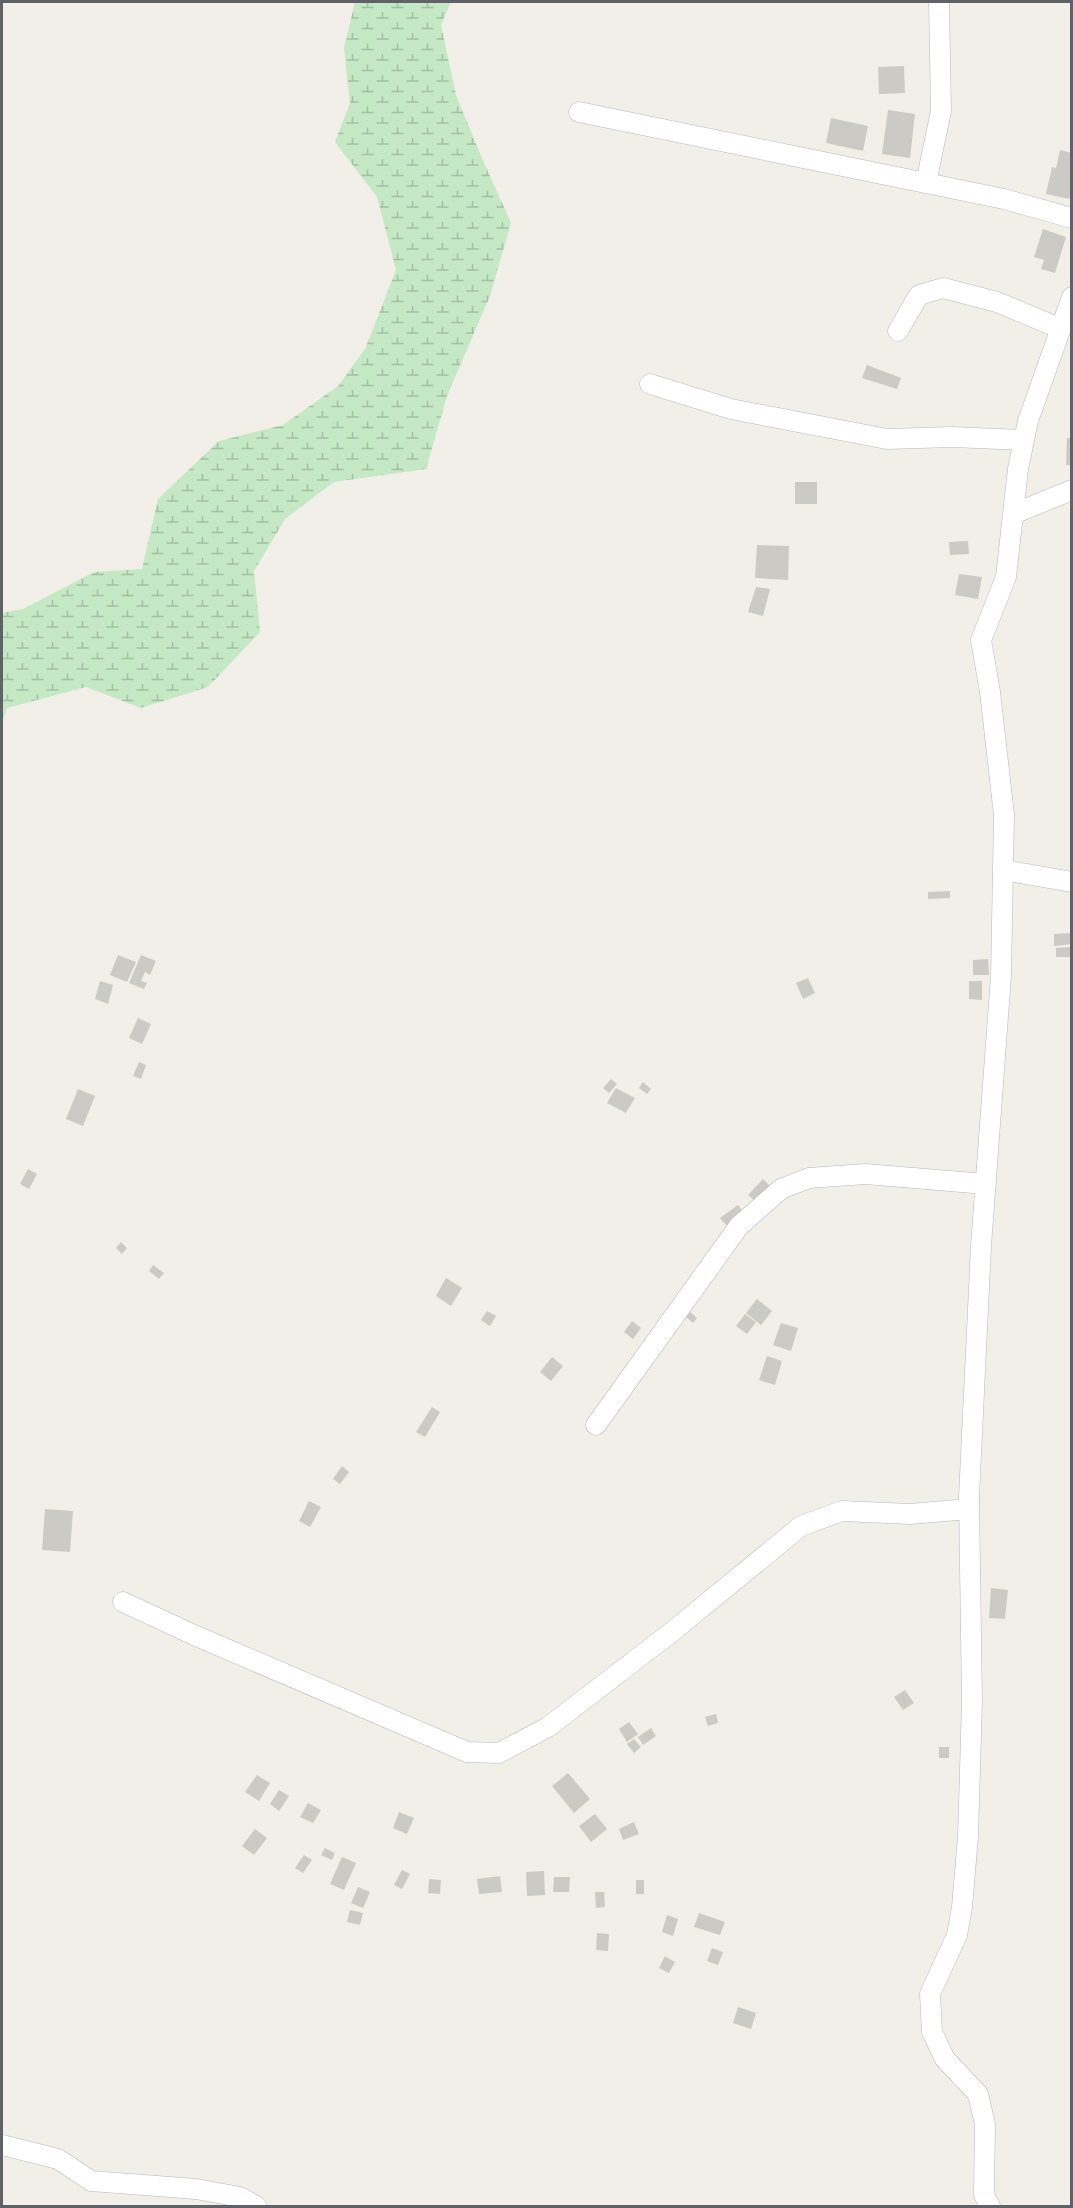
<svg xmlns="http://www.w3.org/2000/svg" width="1073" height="2208" font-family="Signika,sans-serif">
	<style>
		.wetland { fill: url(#wetland-marsh) }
		.building { fill: #cccac5 }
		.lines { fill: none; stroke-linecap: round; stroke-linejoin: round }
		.minor-casing { stroke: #b5b8bc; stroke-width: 21 }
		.minor { stroke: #fff; stroke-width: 20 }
	</style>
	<defs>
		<pattern id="wetland-marsh" width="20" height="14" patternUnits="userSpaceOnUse" patternTransform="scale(1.5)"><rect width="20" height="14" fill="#c5e8c5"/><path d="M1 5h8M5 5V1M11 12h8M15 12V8" fill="none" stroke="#a3c0a4"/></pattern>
	</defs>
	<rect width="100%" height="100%" fill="#f1efe8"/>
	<path class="wetland" d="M 355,2 L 451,2 L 441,25 L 456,95 L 481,156 L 511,223 L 490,296 L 447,396 L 426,469 L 334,482 L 285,519 L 254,571 L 260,632 L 208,687 L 141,708 L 86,687 L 7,708 L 2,723 L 2,613 L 23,609 L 94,572 L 142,569 L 158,499 L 219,441 L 283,425 L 338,386 L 365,349 L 396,270 L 377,197 L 335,142 L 350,103 L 344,48 Z"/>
	<path class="building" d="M 904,66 L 905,93 L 879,94 L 878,67 Z
		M 888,110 L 915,114 L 910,158 L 882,154 Z
		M 831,118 L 868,126 L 863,151 L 826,143 Z
		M 1060,150 L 1072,153 L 1072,189 L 1069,199 L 1046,194 L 1052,167 L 1056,168 Z
		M 1043,229 L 1066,237 L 1055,273 L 1041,269 L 1044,260 L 1034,257 Z
		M 867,365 L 901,378 L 897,389 L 862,378 Z
		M 1067,438 L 1072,438 L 1072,465 L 1066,465 Z
		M 795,482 L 817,482 L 817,504 L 795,504 Z
		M 968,541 L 969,554 L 950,555 L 949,542 Z
		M 757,545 L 789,546 L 788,580 L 755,578 Z
		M 959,574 L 982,577 L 978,599 L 955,595 Z
		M 756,587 L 770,589 L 763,616 L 748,612 Z
		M 950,891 L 950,898 L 928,899 L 928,892 Z
		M 1072,933 L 1072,944 L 1054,946 L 1054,934 Z
		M 1072,947 L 1072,957 L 1056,957 L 1056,948 Z
		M 118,955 L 136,962 L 127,982 L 110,975 Z
		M 141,955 L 156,961 L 150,975 L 145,972 L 141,981 L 147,983 L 144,989 L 129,983 Z
		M 988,959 L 989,975 L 973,975 L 973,960 Z
		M 808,978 L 815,993 L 803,999 L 796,983 Z
		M 100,981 L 113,985 L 108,1004 L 95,999 Z
		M 969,981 L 982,981 L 982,1000 L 969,999 Z
		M 138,1018 L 151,1024 L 142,1044 L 129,1038 Z
		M 139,1062 L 146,1065 L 141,1079 L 133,1076 Z
		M 611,1079 L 617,1084 L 609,1093 L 603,1088 Z
		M 643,1082 L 651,1089 L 647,1094 L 639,1088 Z
		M 616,1088 L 635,1098 L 626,1113 L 607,1103 Z
		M 78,1089 L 95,1096 L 83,1126 L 66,1119 Z
		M 28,1169 L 37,1174 L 29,1189 L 20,1184 Z
		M 763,1179 L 770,1186 L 755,1201 L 748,1195 Z
		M 738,1205 L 745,1214 L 728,1227 L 720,1218 Z
		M 121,1242 L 127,1248 L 122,1254 L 116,1248 Z
		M 153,1265 L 164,1273 L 159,1279 L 149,1271 Z
		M 446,1278 L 462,1288 L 451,1306 L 436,1296 Z
		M 757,1299 L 772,1311 L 761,1325 L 746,1313 Z
		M 688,1310 L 697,1318 L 693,1323 L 684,1315 Z
		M 487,1311 L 496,1316 L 490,1326 L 481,1320 Z
		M 745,1314 L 756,1322 L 747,1334 L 736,1326 Z
		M 632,1321 L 641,1328 L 633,1339 L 624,1332 Z
		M 781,1323 L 798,1328 L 791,1351 L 773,1345 Z
		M 767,1356 L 782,1361 L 775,1385 L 759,1380 Z
		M 552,1357 L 563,1366 L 551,1381 L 540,1372 Z
		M 432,1407 L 440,1412 L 425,1437 L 416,1432 Z
		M 342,1466 L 349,1472 L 340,1484 L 333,1479 Z
		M 309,1501 L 321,1507 L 310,1527 L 299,1521 Z
		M 45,1509 L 73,1511 L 70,1552 L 42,1550 Z
		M 991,1588 L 1008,1590 L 1005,1619 L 989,1618 Z
		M 905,1690 L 914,1703 L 903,1710 L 894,1697 Z
		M 716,1714 L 718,1723 L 708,1726 L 705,1717 Z
		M 629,1722 L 638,1734 L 627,1742 L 619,1729 Z
		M 651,1728 L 656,1736 L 643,1745 L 638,1737 Z
		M 634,1739 L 641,1747 L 634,1753 L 627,1744 Z
		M 939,1747 L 949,1747 L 949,1758 L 939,1758 Z
		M 568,1773 L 590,1799 L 574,1813 L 552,1786 Z
		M 257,1775 L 270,1783 L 259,1801 L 245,1792 Z
		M 279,1790 L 289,1796 L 279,1811 L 270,1804 Z
		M 308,1803 L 321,1810 L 313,1823 L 300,1817 Z
		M 399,1812 L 414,1818 L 407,1834 L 393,1828 Z
		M 595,1814 L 607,1829 L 591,1842 L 579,1826 Z
		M 634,1822 L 639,1834 L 623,1840 L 619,1829 Z
		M 255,1829 L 267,1838 L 254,1855 L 242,1846 Z
		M 325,1848 L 335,1853 L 332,1860 L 321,1855 Z
		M 304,1855 L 312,1860 L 303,1873 L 295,1868 Z
		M 342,1857 L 356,1863 L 344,1890 L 330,1884 Z
		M 402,1870 L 410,1874 L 402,1889 L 394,1885 Z
		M 544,1871 L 545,1895 L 527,1896 L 526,1872 Z
		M 500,1876 L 502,1892 L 479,1894 L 477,1879 Z
		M 554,1877 L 570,1877 L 569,1892 L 553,1892 Z
		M 429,1879 L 441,1880 L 440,1894 L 428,1893 Z
		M 636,1880 L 644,1880 L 644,1894 L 636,1894 Z
		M 358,1887 L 370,1892 L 363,1908 L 351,1903 Z
		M 595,1892 L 604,1892 L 605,1907 L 596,1908 Z
		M 350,1910 L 363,1913 L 360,1925 L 347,1922 Z
		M 699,1913 L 725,1922 L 720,1935 L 694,1927 Z
		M 667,1915 L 678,1919 L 673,1936 L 662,1932 Z
		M 597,1933 L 609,1934 L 608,1951 L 596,1950 Z
		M 712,1948 L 723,1952 L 718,1965 L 707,1961 Z
		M 665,1956 L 675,1962 L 669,1973 L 659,1968 Z
		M 738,2007 L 756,2013 L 751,2029 L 733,2023 Z"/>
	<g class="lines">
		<g class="minor-casing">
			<path id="minor" d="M 579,112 L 1004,199 L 1072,218
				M 926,183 L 941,111 L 939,2
				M 898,331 L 919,295 L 943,288 L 997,302 L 1059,328
				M 650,384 L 731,409 L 887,439 L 952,437 L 1024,440
				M 1013,514 L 1072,490
				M 1003,870 L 1072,882
				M 596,1425 L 739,1226 L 781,1189 L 809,1178 L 865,1174 L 986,1184
				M 123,1602 L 194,1635 L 467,1752 L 499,1753 L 548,1727 L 668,1635 L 801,1526 L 842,1511 L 910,1514 L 969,1509
				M 2,2145 L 58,2159 L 91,2181 L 196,2189 L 240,2197 L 256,2206
				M 990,2206 L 984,2195 L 985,2124 L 978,2094 L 945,2059 L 932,2032 L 930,1994 L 957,1935 L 962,1907 L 968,1837 L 972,1702 L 969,1497 L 981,1246 L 1001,976 L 1004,815 L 990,692 L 981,640 L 1006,577 L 1018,469 L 1028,421 L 1072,297"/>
		</g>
		<use href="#minor" class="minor"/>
	</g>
	<rect width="1073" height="2208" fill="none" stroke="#5f6368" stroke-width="6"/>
</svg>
